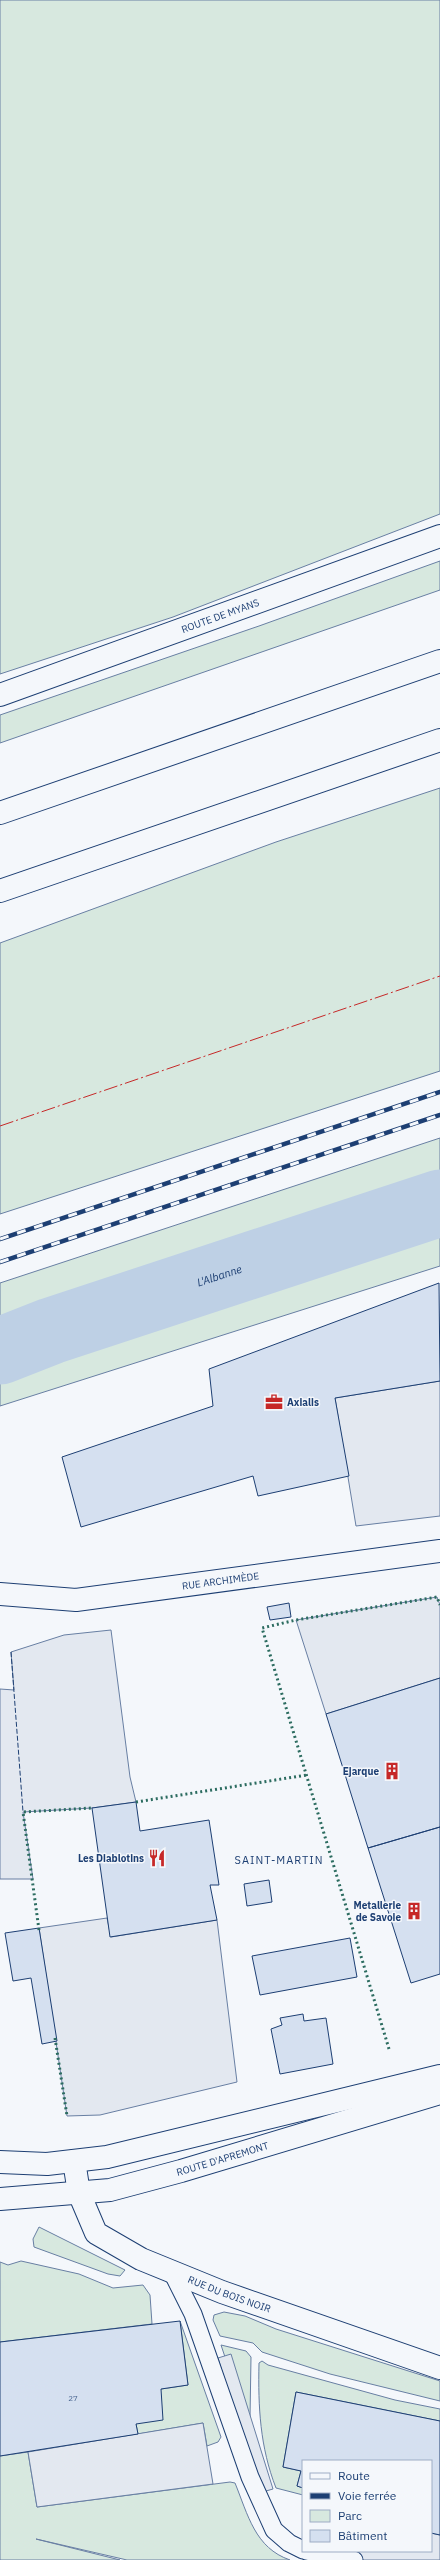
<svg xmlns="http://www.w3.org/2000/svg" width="440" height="2560" font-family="'IBM Plex Sans',sans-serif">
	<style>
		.green { fill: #d7e8df; stroke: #687fa3 }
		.parking { fill: #e3e8f0; stroke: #687fa3 }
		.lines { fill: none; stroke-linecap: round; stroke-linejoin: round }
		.river { stroke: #bed0e5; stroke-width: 67 }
		.building { fill: #d5e0f0; stroke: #1d3f73 }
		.service-casing { stroke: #1d3f73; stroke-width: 19 }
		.minor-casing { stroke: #1d3f73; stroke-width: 24 }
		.tertiary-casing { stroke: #1d3f73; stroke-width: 24 }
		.secondary-casing { stroke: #1d3f73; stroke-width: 24 }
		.motorway-casing { stroke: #1d3f73; stroke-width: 24 }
		.service { stroke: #f4f7fb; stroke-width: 17 }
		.minor { stroke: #f4f7fb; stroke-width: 22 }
		.tertiary { stroke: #f4f7fb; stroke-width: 22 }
		.secondary { stroke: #f4f7fb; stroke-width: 22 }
		.motorway { stroke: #f4f7fb; stroke-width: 22 }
		.rail-casing { stroke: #1d3f73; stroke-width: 4.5 }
		.rail { stroke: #f4f7fb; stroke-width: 3; stroke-dasharray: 9; stroke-linecap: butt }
		.hedge { stroke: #2c6c60; stroke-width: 3; stroke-dasharray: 2 3; stroke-linecap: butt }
		.fence { stroke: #1d3f73; stroke-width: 1; stroke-dasharray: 5 2; stroke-linecap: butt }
		.power { stroke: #c62828; stroke-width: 1; stroke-dasharray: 14 3 2 3; stroke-linecap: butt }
		.labels { text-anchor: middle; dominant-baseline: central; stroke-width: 3; stroke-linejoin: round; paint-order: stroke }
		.number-label { font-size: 8px; fill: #4b6792 }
		.street-label { font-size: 10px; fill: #1d3f73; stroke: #f4f7fb }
		.poi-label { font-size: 10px; font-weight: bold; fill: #1d3f73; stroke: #f4f7fb; text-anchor: end }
		.water-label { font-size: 11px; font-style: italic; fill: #1d3f73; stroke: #f4f7fb }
		.neighbourhood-label { font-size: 11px; letter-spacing: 1px; fill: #1d3f73; stroke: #f4f7fb }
	</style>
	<rect width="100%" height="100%" fill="#f4f7fb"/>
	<path class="green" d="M 0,0 L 440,0 L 440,514 L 173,617 L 0,674 Z
		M 440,561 L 440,590 L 0,743 L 0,715 L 259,626 Z
		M 440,788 L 440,1071 L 0,1214 L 0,943 L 276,842 Z
		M 440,1138 L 440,1266 L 0,1406 L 0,1283 Z
		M 39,2227 L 125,2270 L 120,2276 L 108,2274 L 34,2247 L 33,2239 Z
		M 21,2261 L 79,2274 L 113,2288 L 143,2285 L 150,2295 L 152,2324 L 0,2342 L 0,2262 L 8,2265 Z
		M 224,2312 L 245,2316 L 276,2329 L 440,2381 L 440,2401 L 330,2374 L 262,2352 L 253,2343 L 220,2336 L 213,2320 L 214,2315 Z
		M 180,2321 L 221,2437 L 218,2442 L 207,2446 L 203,2423 L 138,2434 L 136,2424 L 161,2389 L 188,2385 Z
		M 221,2345 L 246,2351 L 251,2357 L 250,2418 L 254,2444 Z
		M 262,2361 L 268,2365 L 395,2400 L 440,2409 L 440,2421 L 296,2392 L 283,2467 L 301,2471 L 297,2486 L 303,2488 L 303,2495 L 276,2488 C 260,2447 258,2407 259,2363 Z
		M 28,2452 L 37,2507 L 230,2482 L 235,2483 C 248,2515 255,2548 290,2560 L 127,2560 L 36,2539 L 120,2560 L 0,2560 L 0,2456 Z"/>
	<path class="parking" d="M 440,1381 L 440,1516 L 356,1526 L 335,1398 Z
		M 437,1597 L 440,1605 L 440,1678 L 326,1714 L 296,1620 Z
		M 111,1630 L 130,1777 L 136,1802 L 92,1808 L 23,1812 L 33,1879 L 0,1879 L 0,1689 L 14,1690 L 11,1652 L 64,1635 Z
		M 107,1918 L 111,1937 L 217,1920 L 237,2082 L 100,2115 L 67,2116 L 39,1928 Z
		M 231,2354 L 273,2489 L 259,2493 L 218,2358 Z
		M 203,2423 L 213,2484 L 37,2507 L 28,2452 Z
		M 431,2533 L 440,2535 L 440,2560 L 317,2560 L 320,2551 L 431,2551 Z"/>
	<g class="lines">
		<path class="river" id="s1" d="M 0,1351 L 51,1331 L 440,1203"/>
	</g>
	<path class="building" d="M 439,1283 L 440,1381 L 335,1398 L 349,1476 L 258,1496 L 253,1476 L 81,1527 L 62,1457 L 213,1406 L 209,1369 Z
		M 289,1603 L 291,1617 L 270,1620 L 267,1607 Z
		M 440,1678 L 440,1827 L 368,1848 L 326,1714 Z
		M 136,1802 L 140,1831 L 209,1820 L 219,1885 L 210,1885 L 217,1920 L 110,1937 L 92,1808 Z
		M 440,1827 L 440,1974 L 411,1983 L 368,1848 Z
		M 269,1880 L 272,1902 L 247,1906 L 244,1884 Z
		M 39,1928 L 57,2041 L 42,2044 L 31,1978 L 13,1981 L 5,1933 Z
		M 350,1938 L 357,1977 L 260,1995 L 252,1956 Z
		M 303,2014 L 304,2021 L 326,2018 L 333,2064 L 280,2074 L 271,2029 L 282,2025 L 280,2018 Z
		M 180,2321 L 188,2385 L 161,2389 L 163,2420 L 136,2424 L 138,2434 L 0,2456 L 0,2342 Z
		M 296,2392 L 440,2421 L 440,2535 L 431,2533 L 431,2461 L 303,2461 L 303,2488 L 297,2486 L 301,2471 L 283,2467 Z"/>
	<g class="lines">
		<g class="service-casing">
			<path id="service" d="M 172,2272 L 193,2314 L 250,2477 L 274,2530 L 289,2543 L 303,2550
				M 306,2551 L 354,2560"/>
		</g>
		<g class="minor-casing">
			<g id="minor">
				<path id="s2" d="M 0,1594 L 76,1600 L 440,1551"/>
				<path id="s3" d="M 74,2161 L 79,2193 L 96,2233 L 141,2259 L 222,2292 L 440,2368"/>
			</g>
		</g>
		<g class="tertiary-casing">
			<g id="tertiary">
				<path id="s4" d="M 0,695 L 440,536"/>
			</g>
		</g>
		<g class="secondary-casing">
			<g id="secondary">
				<path d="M 0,2162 L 47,2164 L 107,2157 L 440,2076"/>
				<path id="s5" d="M 0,2199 L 110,2190 L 181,2171 L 440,2093"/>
			</g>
		</g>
		<g class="motorway-casing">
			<path id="motorway" d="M 0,813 L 440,661
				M 0,891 L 440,740"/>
		</g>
		<use href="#service" class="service"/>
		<use href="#minor" class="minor"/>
		<use href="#tertiary" class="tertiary"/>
		<use href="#secondary" class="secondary"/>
		<use href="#motorway" class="motorway"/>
		<g class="rail-casing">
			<path id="rail" d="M 0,1239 L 440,1092
				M 0,1262 L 440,1115"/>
		</g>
		<use href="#rail" class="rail"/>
		<path class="hedge" d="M 136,1802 L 307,1775
			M 39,1930 L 23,1812 L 92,1808
			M 55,2038 L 67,2116
			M 389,2049 L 262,1628 L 296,1620 L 437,1597 L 440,1605"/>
		<path class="fence" d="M 11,1652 L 23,1812"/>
		<path class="power" d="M 0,1126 L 440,976"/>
	</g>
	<defs>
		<g id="office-bare" transform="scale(1.38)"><path d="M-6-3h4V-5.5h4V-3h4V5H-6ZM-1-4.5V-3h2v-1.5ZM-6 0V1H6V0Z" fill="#c62828" stroke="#f4f7fb" stroke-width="2.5" paint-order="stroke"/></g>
		<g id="building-bare" transform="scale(1.38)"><path d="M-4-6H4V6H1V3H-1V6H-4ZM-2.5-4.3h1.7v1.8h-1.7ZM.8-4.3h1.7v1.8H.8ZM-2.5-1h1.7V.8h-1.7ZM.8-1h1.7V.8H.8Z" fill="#c62828" stroke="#f4f7fb" stroke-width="2.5" paint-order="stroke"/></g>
		<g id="restaurant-bare" transform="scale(1.38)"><path d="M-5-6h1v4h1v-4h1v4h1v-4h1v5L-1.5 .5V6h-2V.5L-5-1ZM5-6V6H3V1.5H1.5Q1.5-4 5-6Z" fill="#c62828" stroke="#f4f7fb" stroke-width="2.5" paint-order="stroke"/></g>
	</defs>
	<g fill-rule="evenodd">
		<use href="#office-bare" x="274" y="1402"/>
		<use href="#building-bare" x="392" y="1771"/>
		<use href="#restaurant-bare" x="157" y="1858"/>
		<use href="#building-bare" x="414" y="1911"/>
	</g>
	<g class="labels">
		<g class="number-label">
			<text x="73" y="2398">27</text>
		</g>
		<g class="street-label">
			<text stroke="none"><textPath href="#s4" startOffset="234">ROUTE DE MYANS</textPath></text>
			<text stroke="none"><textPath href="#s2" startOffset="222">RUE ARCHIMÈDE</textPath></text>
			<text stroke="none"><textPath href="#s5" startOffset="227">ROUTE D'APREMONT</textPath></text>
			<text stroke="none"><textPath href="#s3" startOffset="223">RUE DU BOIS NOIR</textPath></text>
		</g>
		<g class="poi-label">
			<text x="287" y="1402" text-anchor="start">Axialis</text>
			<text x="379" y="1771">Ejarque</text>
			<text x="144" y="1858">Les Diablotins</text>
			<text x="401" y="1905">Metallerie<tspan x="401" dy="12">de Savoie</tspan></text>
		</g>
		<g class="water-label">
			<text stroke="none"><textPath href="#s1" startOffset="232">L'Albanne</textPath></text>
		</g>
		<g class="neighbourhood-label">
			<text x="279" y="1860">SAINT-MARTIN</text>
		</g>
	</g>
	<rect x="302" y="2460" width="130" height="92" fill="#f4f7fb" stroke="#9eadc5"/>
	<rect x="310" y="2473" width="20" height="6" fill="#f4f7fb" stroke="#9eadc5"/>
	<text x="338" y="2480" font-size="12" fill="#1d3f73">Route</text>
	<rect x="310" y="2493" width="20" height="6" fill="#1d3f73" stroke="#9eadc5"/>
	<text x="338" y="2500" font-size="12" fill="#1d3f73">Voie ferrée</text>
	<rect x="310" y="2510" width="20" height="12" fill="#d7e8df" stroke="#9eadc5"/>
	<text x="338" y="2520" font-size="12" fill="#1d3f73">Parc</text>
	<rect x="310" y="2530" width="20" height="12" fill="#d5e0f0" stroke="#9eadc5"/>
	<text x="338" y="2540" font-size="12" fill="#1d3f73">Bâtiment</text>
</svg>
